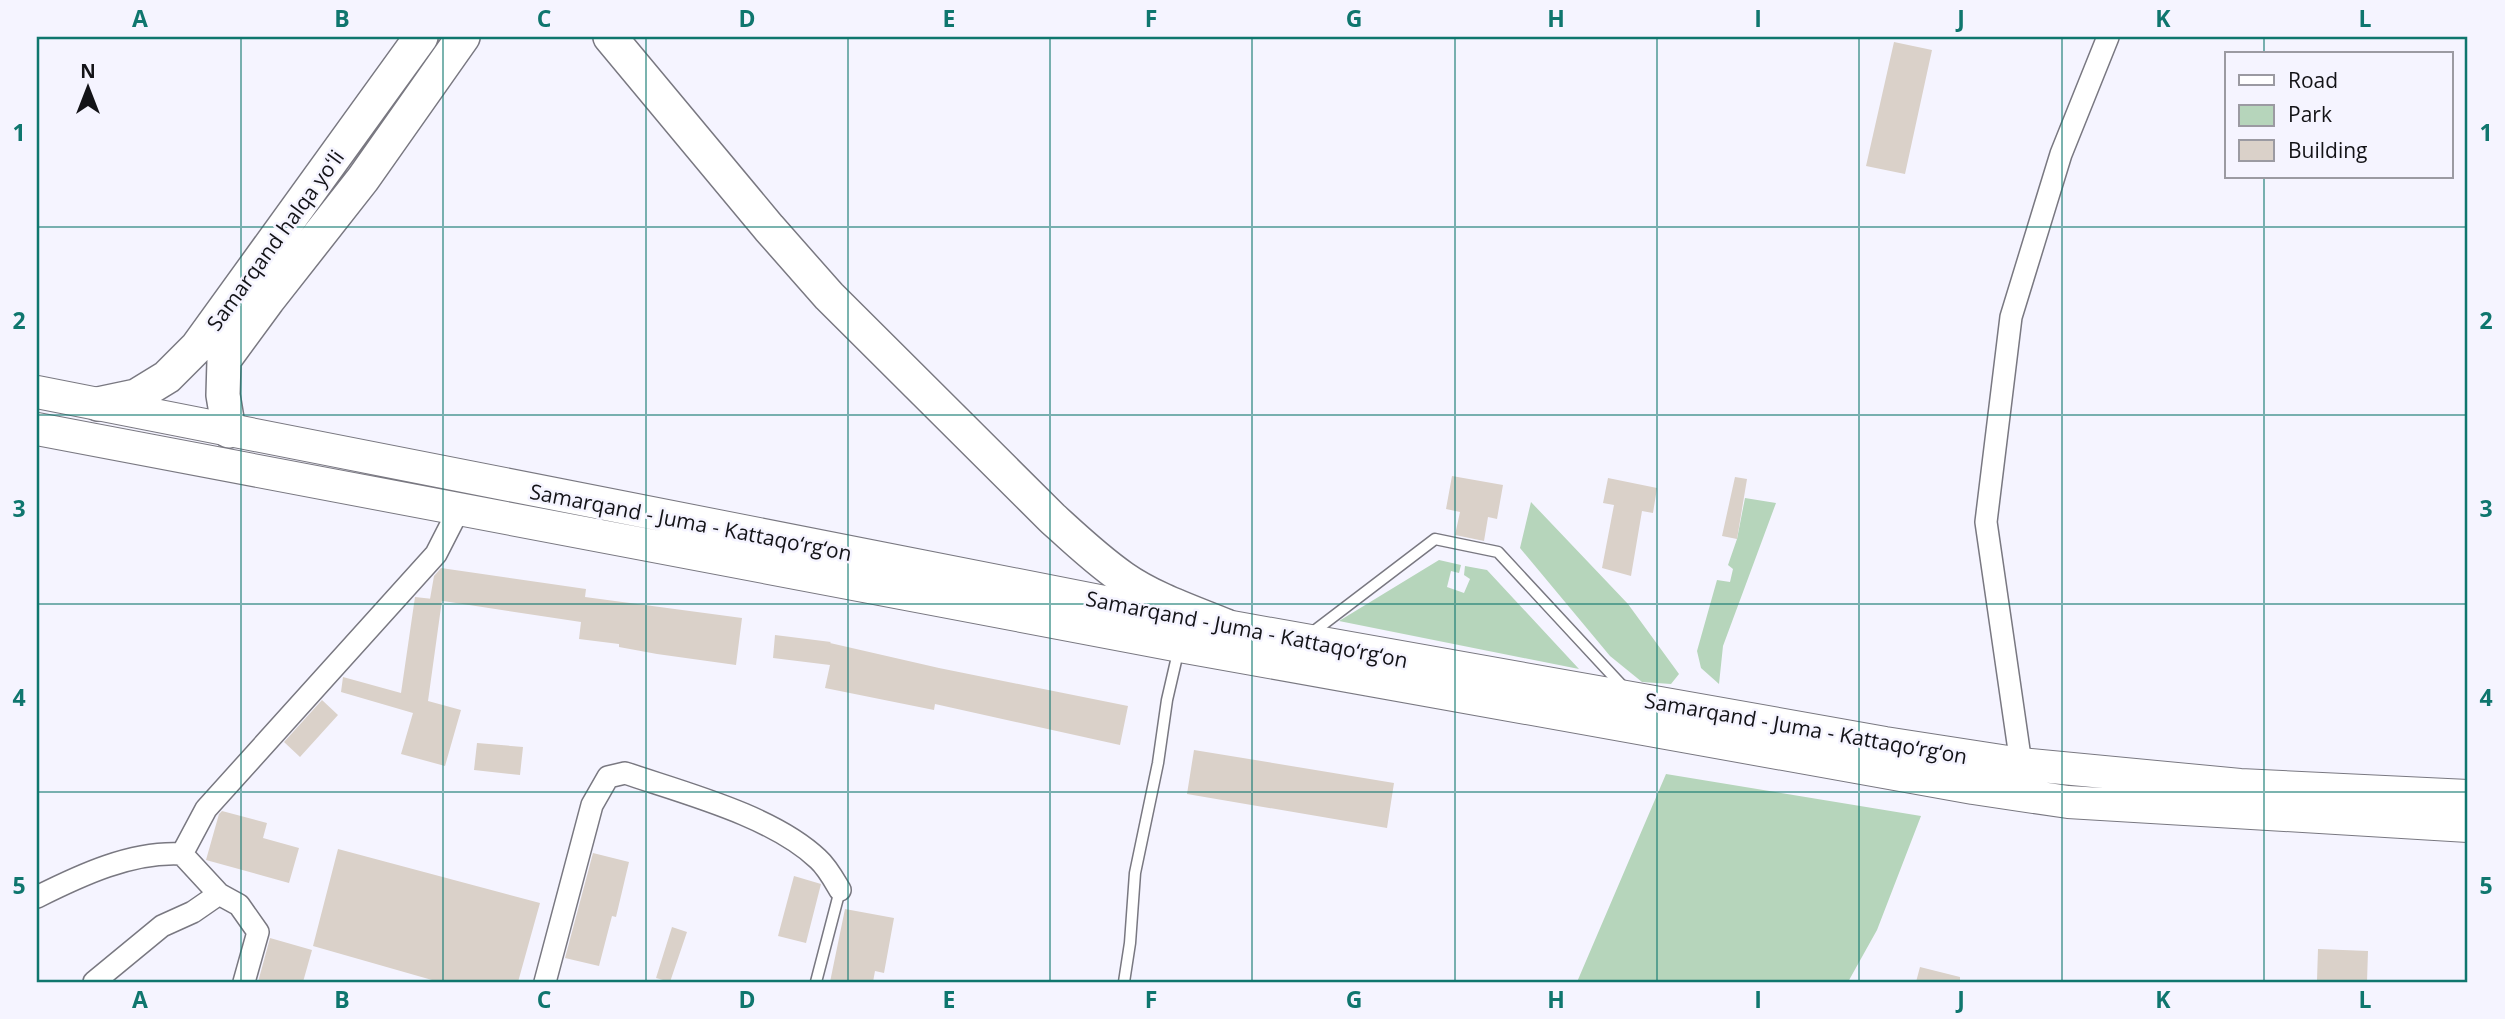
<svg xmlns="http://www.w3.org/2000/svg" width="2505" height="1019" font-family="'Open Sans',sans-serif">
	<style>
		.green { fill: #b6d5bb }
		.building { fill: #dad1c9 }
		.lines { fill: none; stroke-linecap: round; stroke-linejoin: round }
		.service-casing { stroke: #797881; stroke-width: 13 }
		.minor-casing { stroke: #797881; stroke-width: 24 }
		.primary-casing { stroke: #797881; stroke-width: 34 }
		.trunk-casing { stroke: #797881; stroke-width: 36 }
		.service { stroke: #fff; stroke-width: 10 }
		.minor { stroke: #fff; stroke-width: 21 }
		.primary { stroke: #fff; stroke-width: 32 }
		.trunk { stroke: #fff; stroke-width: 33 }
		.grid { fill: none; stroke: #0f766e; stroke-width: 2; stroke-opacity: 0.55 }
		.labels { text-anchor: middle; dominant-baseline: central; stroke-width: 5; stroke-linejoin: round; paint-order: stroke }
		.street-label { font-size: 21px; fill: #131317; stroke: #f5f4ff }
		.neatline { fill: none; stroke: #0f766e; stroke-width: 2.5 }
		.grid-label { font-size: 23px; text-anchor: middle; font-weight: bold; fill: #0f766e }
	</style>
	<rect width="100%" height="100%" fill="#f5f4ff"/>
	<path class="green" d="M 1745,498 L 1776,503 L 1723,646 L 1719,684 L 1701,668 L 1697,651 L 1717,580 L 1730,582 L 1733,569 L 1728,565 L 1737,539 Z
		M 1531,502 L 1628,604 L 1679,674 L 1671,684 L 1642,682 L 1610,656 L 1520,548 Z
		M 1439,560 L 1461,565 L 1459,573 L 1451,571 L 1447,587 L 1464,593 L 1470,579 L 1464,575 L 1465,566 L 1487,570 L 1579,669 L 1339,621 Z
		M 1666,774 L 1921,816 L 1877,930 L 1848,982 L 1577,982 Z"/>
	<path class="building" d="M 1894,42 L 1932,50 L 1905,174 L 1866,166 Z
		M 1452,476 L 1503,485 L 1497,519 L 1488,517 L 1484,541 L 1455,535 L 1460,512 L 1446,509 Z
		M 1735,477 L 1747,479 L 1737,539 L 1722,536 Z
		M 1608,478 L 1657,488 L 1653,513 L 1642,511 L 1631,576 L 1602,568 L 1614,505 L 1603,503 Z
		M 441,568 L 586,589 L 585,597 L 742,618 L 736,665 L 657,654 L 619,647 L 619,644 L 579,639 L 581,622 L 430,599 L 434,576 Z
		M 415,597 L 442,600 L 428,701 L 461,710 L 445,766 L 401,754 L 413,713 L 341,692 L 343,677 L 401,693 Z
		M 775,635 L 831,642 L 830,643 L 939,668 L 1128,706 L 1120,745 L 935,704 L 934,710 L 825,688 L 830,665 L 773,658 Z
		M 322,700 L 338,715 L 300,757 L 284,742 Z
		M 477,743 L 523,747 L 520,775 L 474,770 Z
		M 1194,750 L 1394,783 L 1387,828 L 1187,794 Z
		M 222,811 L 267,823 L 263,838 L 299,848 L 289,883 L 206,860 L 219,814 Z
		M 338,849 L 540,903 L 518,982 L 439,982 L 313,946 Z
		M 593,853 L 629,862 L 616,917 L 612,916 L 599,966 L 565,958 Z
		M 794,876 L 821,884 L 806,943 L 778,936 Z
		M 845,909 L 894,918 L 884,973 L 875,971 L 873,982 L 830,982 Z
		M 672,927 L 687,932 L 670,982 L 656,978 Z
		M 270,938 L 312,950 L 303,982 L 258,982 Z
		M 2318,949 L 2368,951 L 2367,982 L 2317,980 Z
		M 1920,967 L 1960,977 L 1960,982 L 1916,982 Z"/>
	<g class="lines">
		<g class="service-casing">
			<path id="service" d="M 1309,635 L 1435,539 L 1498,552 L 1626,690
				M 816,982 L 840,890
				M 1124,982 L 1130,943 L 1135,873 L 1158,763 L 1167,700 L 1179,648"/>
		</g>
		<g class="minor-casing">
			<path id="minor" d="M 2021,764 L 1986,522 L 2011,317 L 2061,154 L 2108,37
				M 37,897 C 81,875 132,851 182,854
				M 94,982 L 162,926 L 193,912 L 219,894
				M 244,982 L 258,932 L 239,905 L 219,894 L 182,854 L 206,809 L 436,554 L 459,509
				M 545,982 L 592,805 L 608,777 L 625,773 C 684,793 773,816 818,859 C 827,867 834,880 840,890"/>
		</g>
		<g class="primary-casing">
			<path id="primary" d="M 37,392 L 1226,626 L 1885,743 L 2021,764 L 2240,785 L 2468,796
				M 37,429 L 1180,646 L 1973,788 L 2068,802 L 2468,826"/>
		</g>
		<g class="trunk-casing">
			<path id="trunk" d="M 610,37 L 769,228 L 829,296 L 1052,518 C 1075,539 1097,560 1123,578 C 1153,599 1192,612 1226,626
				M 98,404 L 136,396 L 167,377 L 197,347 L 421,37
				M 229,431 L 223,395 L 224,360 L 268,300 L 363,179 L 463,37"/>
		</g>
		<use href="#service" class="service"/>
		<use href="#minor" class="minor"/>
		<use href="#primary" class="primary"/>
		<use href="#trunk" class="trunk"/>
	</g>
	<path class="grid" d="M 241,37 L 241,982M 443,37 L 443,982M 646,37 L 646,982M 848,37 L 848,982M 1050,37 L 1050,982M 1252,37 L 1252,982M 1455,37 L 1455,982M 1657,37 L 1657,982M 1859,37 L 1859,982M 2062,37 L 2062,982M 2264,37 L 2264,54M 2264,177 L 2264,982M 37,227 L 2468,227M 37,415 L 2468,415M 37,604 L 2468,604M 37,792 L 2468,792"/>
	<g class="labels">
		<g class="street-label">
			<text transform="translate(275 240) rotate(-54)">Samarqand halqa yoʻli</text>
			<text transform="translate(691 522) rotate(11)">Samarqand - Juma - Kattaqo‘rg‘on</text>
			<text transform="translate(1247 629) rotate(11)">Samarqand - Juma - Kattaqo‘rg‘on</text>
			<text transform="translate(1806 728) rotate(10)">Samarqand - Juma - Kattaqo‘rg‘on</text>
		</g>
	</g>
	<rect width="2505" height="1019" fill="none" stroke="#f5f4ff" stroke-width="77"/>
	<rect x="2225" y="52" width="228" height="126" fill="#f5f4ff" stroke="#9b9aa2" stroke-width="2"/>
	<rect x="2239" y="75" width="35" height="10" fill="#ffffff" stroke="#9b9aa2" stroke-width="2"/>
	<text x="2288" y="88" font-size="21" fill="#131317">Road</text>
	<rect x="2239" y="105" width="35" height="21" fill="#b6d5bb" stroke="#9b9aa2" stroke-width="2"/>
	<text x="2288" y="122" font-size="21" fill="#131317">Park</text>
	<rect x="2239" y="140" width="35" height="21" fill="#dad1c9" stroke="#9b9aa2" stroke-width="2"/>
	<text x="2288" y="158" font-size="21" fill="#131317">Building</text>
	<g transform="translate(88 88)" stroke="#f5f4ff" stroke-width="5" paint-order="stroke">
	<path d="M0-5L12 26L0 18L-12 26Z" fill="#131317"/>
	<text y="-10" font-size="19" font-weight="bold" text-anchor="middle" fill="#131317">N</text>
	</g>
	<rect x="38" y="38" width="2428" height="943" class="neatline"/>
	<g class="grid-label">
		<text x="140" y="27">A</text>
		<text x="342" y="27">B</text>
		<text x="544" y="27">C</text>
		<text x="747" y="27">D</text>
		<text x="949" y="27">E</text>
		<text x="1151" y="27">F</text>
		<text x="1354" y="27">G</text>
		<text x="1556" y="27">H</text>
		<text x="1758" y="27">I</text>
		<text x="1961" y="27">J</text>
		<text x="2163" y="27">K</text>
		<text x="2365" y="27">L</text>
		<text x="19" y="141">1</text>
		<text x="2486" y="141">1</text>
		<text x="19" y="329">2</text>
		<text x="2486" y="329">2</text>
		<text x="19" y="517">3</text>
		<text x="2486" y="517">3</text>
		<text x="19" y="706">4</text>
		<text x="2486" y="706">4</text>
		<text x="19" y="894">5</text>
		<text x="2486" y="894">5</text>
		<text x="140" y="1008">A</text>
		<text x="342" y="1008">B</text>
		<text x="544" y="1008">C</text>
		<text x="747" y="1008">D</text>
		<text x="949" y="1008">E</text>
		<text x="1151" y="1008">F</text>
		<text x="1354" y="1008">G</text>
		<text x="1556" y="1008">H</text>
		<text x="1758" y="1008">I</text>
		<text x="1961" y="1008">J</text>
		<text x="2163" y="1008">K</text>
		<text x="2365" y="1008">L</text>
	</g>
</svg>
